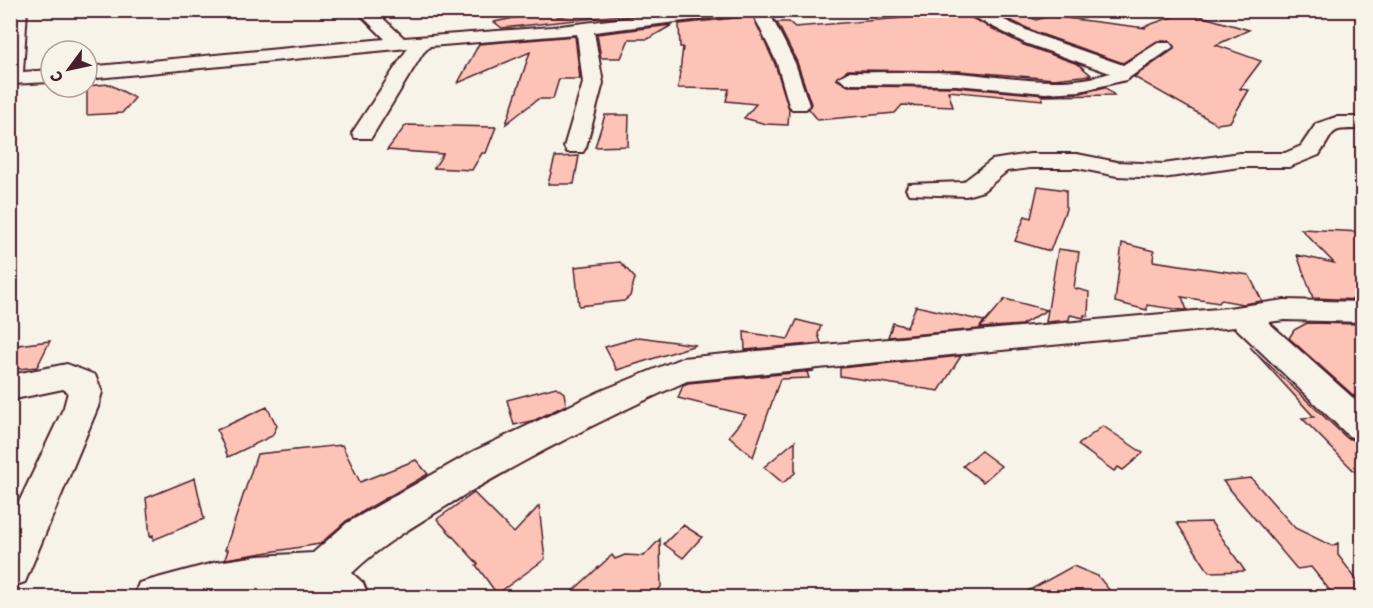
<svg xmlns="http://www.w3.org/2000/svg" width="1373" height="608" font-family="'Shantell Sans',sans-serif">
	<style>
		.building { fill: #fec3b7; stroke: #4a1f2b; stroke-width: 1.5 }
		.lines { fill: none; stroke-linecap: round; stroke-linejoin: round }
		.minor-casing { stroke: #4a1f2b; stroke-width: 4 }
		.minor { fill: #f7f3e8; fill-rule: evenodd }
	</style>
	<rect width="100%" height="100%" fill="#f7f3e8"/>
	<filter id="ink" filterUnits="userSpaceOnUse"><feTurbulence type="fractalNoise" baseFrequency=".0167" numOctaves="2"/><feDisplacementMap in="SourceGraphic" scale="12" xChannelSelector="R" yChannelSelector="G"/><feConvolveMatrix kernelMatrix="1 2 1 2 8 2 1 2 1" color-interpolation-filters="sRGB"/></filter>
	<g filter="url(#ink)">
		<path class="building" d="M 591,10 L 668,10 L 502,28 L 494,22 L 549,11 L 559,17 Z
			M 1186,12 L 1249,30 L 1216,45 L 1261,61 L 1240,89 L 1249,90 L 1230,122 L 1217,124 L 1134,77 L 1174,49 L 1170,41 L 1157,41 L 1123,63 L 1038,33 L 1005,18 L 1027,15 L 1036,20 L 1049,16 L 1146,28 L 1143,27 Z
			M 962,13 L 1024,45 L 1078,64 L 1091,75 L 1054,79 L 959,71 L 848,70 L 836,79 L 848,86 L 956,87 L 1045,95 L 1081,93 L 1105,87 L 1114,95 L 1042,96 L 1043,100 L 948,91 L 953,107 L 902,105 L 895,113 L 818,120 L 809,109 L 811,104 L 797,62 L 777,22 L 789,22 L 795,27 Z
			M 753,16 L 775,64 L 789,109 L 788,125 L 766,124 L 744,118 L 756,104 L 726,101 L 729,89 L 678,88 L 683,47 L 680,47 L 679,24 Z
			M 672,25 L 648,39 L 629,39 L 621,58 L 601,58 L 597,34 Z
			M 575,36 L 580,79 L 559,79 L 553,99 L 538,99 L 506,124 L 530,52 L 458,83 L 479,44 Z
			M 109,84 L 135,98 L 122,113 L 87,115 L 87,86 Z
			M 605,115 L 629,115 L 628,146 L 595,147 Z
			M 406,125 L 496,127 L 486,153 L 482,153 L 472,170 L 434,168 L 443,154 L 387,150 Z
			M 579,156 L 574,184 L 548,184 L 555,157 Z
			M 1038,186 L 1066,190 L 1066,209 L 1050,251 L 1015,241 L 1025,216 L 1031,218 Z
			M 1301,229 L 1362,232 L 1362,300 L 1313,298 L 1297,255 L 1334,263 Z
			M 1122,243 L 1154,251 L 1153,261 L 1249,275 L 1262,301 L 1243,304 L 1221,300 L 1219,303 L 1182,297 L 1187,310 L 1182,310 L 1147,305 L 1147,310 L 1115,302 Z
			M 1058,249 L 1079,252 L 1074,288 L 1089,292 L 1088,316 L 1084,315 L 1084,318 L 1070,315 L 1069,320 L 1046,322 Z
			M 620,262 L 635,278 L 630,296 L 624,301 L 579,306 L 575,267 Z
			M 1005,299 L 1047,310 L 1021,325 L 980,328 Z
			M 916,306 L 984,321 L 979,329 L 888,337 L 893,323 L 907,327 Z
			M 797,320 L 821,326 L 818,334 L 821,343 L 745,350 L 744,332 L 788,339 Z
			M 1307,323 L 1362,324 L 1362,403 L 1289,338 L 1294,330 Z
			M 639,337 L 696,345 L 617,370 L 605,347 Z
			M 50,341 L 37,367 L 10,370 L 10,346 Z
			M 1250,347 L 1347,438 L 1362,442 L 1362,479 L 1302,418 L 1314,417 Z
			M 961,356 L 939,391 L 840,376 L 840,368 Z
			M 814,371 L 807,372 L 809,378 L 780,379 L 753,457 L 729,436 L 746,415 L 678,398 L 683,385 L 688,383 Z
			M 556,387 L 564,393 L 566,405 L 535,420 L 514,425 L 507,400 Z
			M 267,407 L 277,426 L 272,436 L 228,457 L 217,430 Z
			M 1103,426 L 1143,453 L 1123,470 L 1118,467 L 1114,471 L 1078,445 Z
			M 795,441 L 795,473 L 783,483 L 764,467 Z
			M 342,445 L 360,482 L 416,460 L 428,474 L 346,521 L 320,544 L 225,559 L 228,550 L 225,550 L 257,454 Z
			M 981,451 L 1001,466 L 983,482 L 963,466 Z
			M 195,478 L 204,519 L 153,540 L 153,535 L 150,536 L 146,498 Z
			M 1251,478 L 1295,528 L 1332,546 L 1338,543 L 1338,555 L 1362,587 L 1362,597 L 1335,597 L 1311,567 L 1297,569 L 1223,481 Z
			M 474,493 L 514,533 L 539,506 L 545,559 L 497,594 L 476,565 L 478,564 L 437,519 Z
			M 1211,522 L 1245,571 L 1209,572 L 1177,523 Z
			M 683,525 L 702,537 L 683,558 L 664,544 Z
			M 660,539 L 661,587 L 651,597 L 566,597 L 612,555 L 615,559 L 625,555 L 644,556 Z
			M 1073,566 L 1098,576 L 1115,597 L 1017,597 Z"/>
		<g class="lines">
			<g class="minor-casing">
				<path id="minor" d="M 11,10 L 27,10 L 23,72 L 51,70 L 51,82 L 10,84 Z
					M 356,10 L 374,10 L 404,38 L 552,27 L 690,10 L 742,10 L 734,15 L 594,32 L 603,83 L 586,147 L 583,152 L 567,152 L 564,147 L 583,83 L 577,34 L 430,46 L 423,53 L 371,138 L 355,138 L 352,133 L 408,48 L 87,79 L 87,67 L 385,39 Z
					M 758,10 L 775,10 L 771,15 L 773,20 L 795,63 L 809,105 L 806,109 L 792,109 L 789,105 L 777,63 L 756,20 L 755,15 Z
					M 960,10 L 982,10 L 1037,35 L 1123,65 L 1158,43 L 1170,43 L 1173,47 L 1126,80 L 1080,91 L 1045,93 L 956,85 L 848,84 L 838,78 L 848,72 C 885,73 922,71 959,73 C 1008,77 1062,89 1110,73 L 1025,43 Z
					M 1336,117 L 1362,117 L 1362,129 C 1327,129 1337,129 1319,155 L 1289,167 L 1240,167 L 1163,178 L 1117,176 L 1077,168 L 1030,168 L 1007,171 L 983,191 L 966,196 L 909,194 L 906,189 L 909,184 L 963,182 L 992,160 L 1030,154 L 1077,154 L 1117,162 L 1163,164 L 1240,153 L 1285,153 L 1301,146 L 1316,124 Z
					M 1285,300 L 1362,302 L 1362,322 L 1285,320 L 1268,322 L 1362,406 L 1362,440 L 1349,436 L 1235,327 L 687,381 C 605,418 525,458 448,505 C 414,526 381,545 352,573 L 363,583 L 369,598 L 317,598 L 312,593 L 247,598 L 133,598 L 139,583 L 217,562 L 258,556 L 313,553 L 347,523 L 474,451 L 601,391 L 682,358 L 1228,308 Z
					M 67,364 L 95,375 L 102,392 L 98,407 L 25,582 L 10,587 L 10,521 L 64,407 L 68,392 L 63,389 L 10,400 L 10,375 Z"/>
			</g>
			<use href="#minor" class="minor"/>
		</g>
	</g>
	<rect width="1373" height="608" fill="none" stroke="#f7f3e8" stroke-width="36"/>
	<rect x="18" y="18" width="1337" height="572" fill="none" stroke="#4a1f2b" stroke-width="2" filter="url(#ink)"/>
	<g transform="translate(69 69) rotate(237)"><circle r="28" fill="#f7f3e8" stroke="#b29e9c" stroke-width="1.5"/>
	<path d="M0-4.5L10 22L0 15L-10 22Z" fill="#4a1f2b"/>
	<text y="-9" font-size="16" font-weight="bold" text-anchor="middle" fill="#4a1f2b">С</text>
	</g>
</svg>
